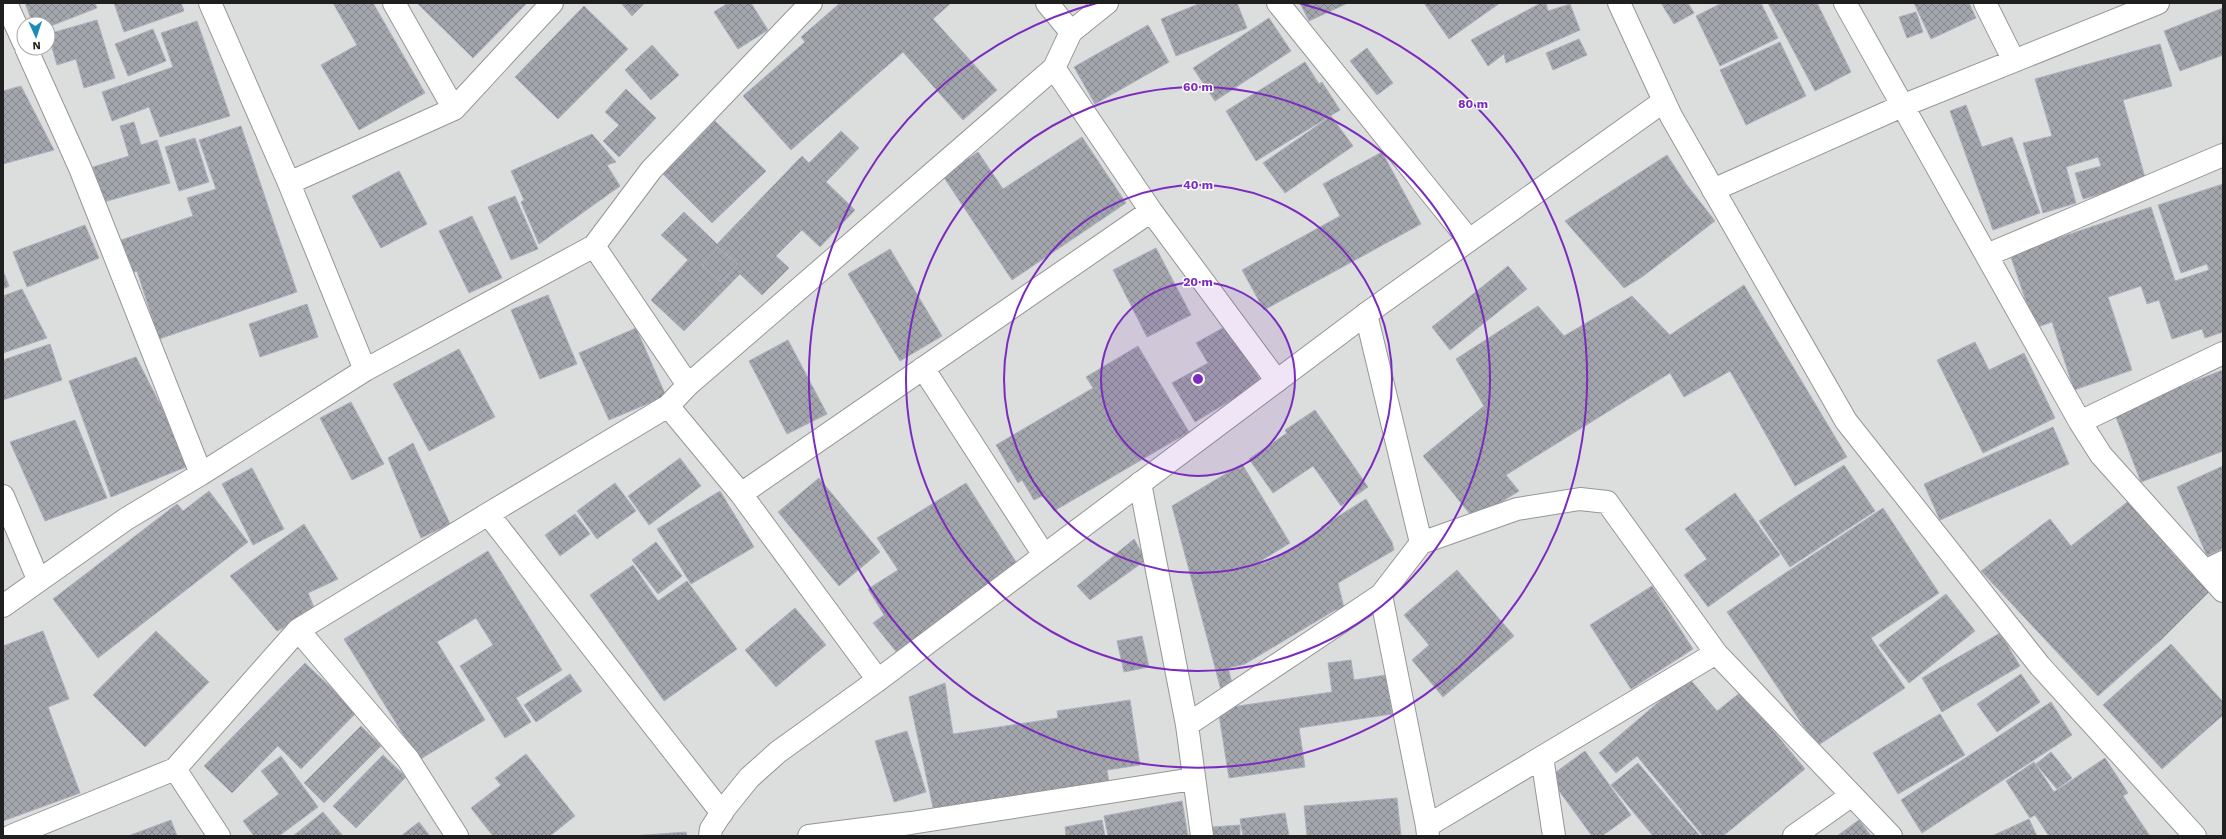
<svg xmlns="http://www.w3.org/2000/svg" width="2226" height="839" font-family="'Work Sans',sans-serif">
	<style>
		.residential { fill: #dcdddd; fill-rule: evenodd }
		.building { fill: url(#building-cross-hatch); stroke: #abb1bf }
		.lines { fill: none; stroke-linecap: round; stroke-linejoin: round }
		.minor-casing { stroke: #969696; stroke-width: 24 }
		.tertiary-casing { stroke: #969696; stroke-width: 24 }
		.minor { stroke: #fff; stroke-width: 22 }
		.tertiary { stroke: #fff; stroke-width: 22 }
		.ring { fill: none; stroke: #7b2cbf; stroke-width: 2 }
		.centre { fill: #7b2cbf; stroke: #fff; stroke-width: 2 }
		.ring-label { font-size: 12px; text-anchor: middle; font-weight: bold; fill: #7b2cbf; stroke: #fff; stroke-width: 3; stroke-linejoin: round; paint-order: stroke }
	</style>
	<defs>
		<pattern id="building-cross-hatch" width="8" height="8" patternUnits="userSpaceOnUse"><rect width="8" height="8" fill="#a3a6ad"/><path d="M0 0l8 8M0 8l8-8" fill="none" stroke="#84878c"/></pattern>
	</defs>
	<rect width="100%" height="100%" fill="#e7e8ef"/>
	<path class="residential" d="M 3,3 L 2223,3 L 2223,836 L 3,836 ZM 24,24 L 48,24 L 48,48 L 24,48 Z"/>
	<path class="building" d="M 25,3 L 95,3 L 97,8 L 48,27 L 48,24 L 33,24 Z
		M 114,3 L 181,3 L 184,11 L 124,32 Z
		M 333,3 L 373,3 L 425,93 L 359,130 L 321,65 L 357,45 Z
		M 417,3 L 527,3 L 473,58 Z
		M 621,3 L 645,3 L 632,16 Z
		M 728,3 L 751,3 L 768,30 L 738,49 L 714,12 Z
		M 840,3 L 951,3 L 933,19 L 997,90 L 963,120 L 903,52 L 791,150 L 743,96 L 805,42 L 801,37 Z
		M 1201,3 L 1237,3 L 1247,28 L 1176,56 L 1161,19 Z
		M 1300,3 L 1348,3 L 1309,21 Z
		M 1424,3 L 1500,3 L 1449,39 Z
		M 1541,3 L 1546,3 L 1548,11 L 1570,4 L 1580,30 L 1506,63 L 1504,54 L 1488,66 L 1471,40 Z
		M 1661,3 L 1688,3 L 1694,13 L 1674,24 Z
		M 1722,3 L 1761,3 L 1778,38 L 1720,66 L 1696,16 Z
		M 1768,3 L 1817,3 L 1851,72 L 1815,91 Z
		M 1914,3 L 1969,3 L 1976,18 L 1931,39 Z
		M 584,6 L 628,49 L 558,119 L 515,77 Z
		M 2223,8 L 2223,55 L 2180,71 L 2164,31 Z
		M 1916,12 L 1923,32 L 1907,38 L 1899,17 Z
		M 1269,18 L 1291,51 L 1215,101 L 1193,68 Z
		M 97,20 L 115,78 L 84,88 L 76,59 L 57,65 L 48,34 Z
		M 197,21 L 230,116 L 160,137 L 149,107 L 112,121 L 102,92 L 173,67 L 161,33 Z
		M 1148,25 L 1169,62 L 1095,104 L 1074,67 Z
		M 153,29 L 166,61 L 128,76 L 115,44 Z
		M 1579,39 L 1587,55 L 1553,70 L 1546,53 Z
		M 1780,42 L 1806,96 L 1746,125 L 1720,70 Z
		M 2160,44 L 2172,86 L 2123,100 L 2146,181 L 2083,199 L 2075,173 L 2101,166 L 2098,157 L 2066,167 L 2076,203 L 2043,213 L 2023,143 L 2052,136 L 2035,79 Z
		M 652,45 L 679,75 L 651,100 L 625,70 Z
		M 1367,48 L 1393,83 L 1377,95 L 1350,61 Z
		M 1305,62 L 1319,84 L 1322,82 L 1340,110 L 1256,161 L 1226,111 Z
		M 21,86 L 54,150 L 3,164 L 3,91 Z
		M 626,89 L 656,118 L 619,157 L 603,141 L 619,125 L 605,112 Z
		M 1966,105 L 1982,147 L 2012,137 L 2040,213 L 1993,230 L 1950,111 Z
		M 1331,116 L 1353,146 L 1285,193 L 1263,163 Z
		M 715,121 L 766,171 L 712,223 L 663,174 Z
		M 134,122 L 141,145 L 157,140 L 170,183 L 104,202 L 93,167 L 129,156 L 120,126 Z
		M 241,126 L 297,292 L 159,339 L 137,271 L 129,274 L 118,241 L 193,216 L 187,198 L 216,189 L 199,140 Z
		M 841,131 L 859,148 L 826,182 L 855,210 L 820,247 L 802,230 L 776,256 L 789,268 L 762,295 L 740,274 L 684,331 L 651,300 L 688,260 L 661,235 L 684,212 L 717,244 L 802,156 L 809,163 Z
		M 592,134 L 616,162 L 607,165 L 620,186 L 539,244 L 521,202 L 524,200 L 511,171 Z
		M 1082,137 L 1126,203 L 1012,280 L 943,176 L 978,152 L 1003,189 Z
		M 195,138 L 209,182 L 179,191 L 165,147 Z
		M 1382,152 L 1421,224 L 1264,310 L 1242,270 L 1340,216 L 1323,184 Z
		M 1667,155 L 1686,184 L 1715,221 L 1642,277 L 1624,288 L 1565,221 Z
		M 399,171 L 427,224 L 381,248 L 352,196 Z
		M 2223,184 L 2223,332 L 2205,338 L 2202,329 L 2172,339 L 2159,300 L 2147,304 L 2141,286 L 2108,297 L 2132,370 L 2074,390 L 2052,322 L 2035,328 L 2010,254 L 2151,207 L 2175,281 L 2209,270 L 2207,264 L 2181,273 L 2158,205 Z
		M 515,196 L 538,249 L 511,260 L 488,207 Z
		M 472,216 L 502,278 L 469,293 L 439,231 Z
		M 85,225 L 99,258 L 27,287 L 13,252 Z
		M 718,247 L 737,264 L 722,282 L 702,266 Z
		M 1156,248 L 1191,315 L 1147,337 L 1113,270 Z
		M 890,249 L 942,336 L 900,361 L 848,274 Z
		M 1508,266 L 1527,289 L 1450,350 L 1432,327 Z
		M 3,271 L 9,286 L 3,289 Z
		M 1744,285 L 1847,457 L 1795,486 L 1730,371 L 1684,397 L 1670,373 L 1506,475 L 1519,491 L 1474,519 L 1423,456 L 1484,406 L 1456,359 L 1538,306 L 1564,336 L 1632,296 L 1670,335 Z
		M 22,289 L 47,338 L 3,353 L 3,296 Z
		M 548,295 L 577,364 L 540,379 L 511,310 Z
		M 307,304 L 318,337 L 260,357 L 249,324 Z
		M 1228,325 L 1261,382 L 1195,422 L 1172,383 L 1208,363 L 1196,343 Z
		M 636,328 L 666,396 L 609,420 L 579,353 Z
		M 788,340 L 827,414 L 787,434 L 749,361 Z
		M 1975,342 L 1989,370 L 2024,353 L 2055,418 L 1983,453 L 1937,360 Z
		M 50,344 L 62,380 L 3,400 L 3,360 Z
		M 1138,346 L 1189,432 L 1054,511 L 1044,495 L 1034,500 L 1022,480 L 1018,483 L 996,445 L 1093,388 L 1086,377 Z
		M 459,349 L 495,417 L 429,451 L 393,384 Z
		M 136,357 L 191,465 L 111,497 L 69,381 Z
		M 2223,370 L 2223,451 L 2141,482 L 2114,412 Z
		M 351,402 L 384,464 L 352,480 L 320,418 Z
		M 1315,410 L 1368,487 L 1341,506 L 1313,466 L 1273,493 L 1249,459 L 1287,433 L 1285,430 Z
		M 75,420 L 107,498 L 45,521 L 10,442 Z
		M 2053,427 L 2069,464 L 1940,520 L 1924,484 Z
		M 413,443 L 450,524 L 421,538 L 388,458 Z
		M 680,458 L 701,486 L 649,525 L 628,496 Z
		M 1242,464 L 1290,543 L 1254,565 L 1270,561 L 1331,524 L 1321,527 L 1366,499 L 1392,542 L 1394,550 L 1338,583 L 1344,608 L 1335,610 L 1245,664 L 1228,668 L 1232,683 L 1221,690 L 1172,506 Z
		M 1844,465 L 1875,511 L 1790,567 L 1759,521 Z
		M 2223,466 L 2223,548 L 2207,556 L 2177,487 Z
		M 252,468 L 284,529 L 253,545 L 222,484 Z
		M 819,478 L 880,552 L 839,586 L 778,512 Z
		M 615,483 L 636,511 L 597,539 L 577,511 Z
		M 966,483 L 1016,562 L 898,654 L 873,623 L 884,615 L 868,589 L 898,570 L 877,538 Z
		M 209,491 L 248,542 L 98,658 L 53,599 L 177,504 L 183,511 Z
		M 720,491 L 754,547 L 691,584 L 657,529 Z
		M 1735,493 L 1780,555 L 1708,607 L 1684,575 L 1707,559 L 1685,529 Z
		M 2130,500 L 2174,555 L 2209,592 L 2162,639 L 2098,696 L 1981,571 L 2050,519 L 2071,546 Z
		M 1883,508 L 1939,593 L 1871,638 L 1905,688 L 1817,746 L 1727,612 Z
		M 575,514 L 590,534 L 560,556 L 545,535 Z
		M 304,524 L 338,579 L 308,593 L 316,612 L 277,631 L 230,576 Z
		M 1134,539 L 1146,560 L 1090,600 L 1077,586 Z
		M 656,542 L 682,576 L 658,594 L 632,560 Z
		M 488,551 L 562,670 L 516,698 L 531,722 L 505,738 L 460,666 L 493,645 L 476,618 L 437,642 L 485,720 L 419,760 L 344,639 Z
		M 633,565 L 658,601 L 687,581 L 737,649 L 664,701 L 590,595 Z
		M 1457,570 L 1514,636 L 1443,697 L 1412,660 L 1429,645 L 1404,615 Z
		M 1652,586 L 1693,649 L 1631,689 L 1590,625 Z
		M 1946,594 L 1975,631 L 1909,683 L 1879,645 Z
		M 795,608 L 826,645 L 776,687 L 745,650 Z
		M 43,631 L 69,699 L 48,707 L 80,793 L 3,821 L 3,646 Z
		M 156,631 L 209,682 L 145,747 L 93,695 Z
		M 2000,633 L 2020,666 L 1942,712 L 1922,678 Z
		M 1142,636 L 1149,667 L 1124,672 L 1117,641 Z
		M 2171,644 L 2223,702 L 2223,715 L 2162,769 L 2103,705 Z
		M 1351,660 L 1354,680 L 1386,675 L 1392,714 L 1299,728 L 1305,767 L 1229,778 L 1218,709 L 1332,692 L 1328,663 Z
		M 305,663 L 357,712 L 301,769 L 278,746 L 232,793 L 204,766 Z
		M 570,674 L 582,691 L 536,722 L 524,705 Z
		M 2021,674 L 2040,702 L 1997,732 L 1977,704 Z
		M 1688,677 L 1717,711 L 1741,692 L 1805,769 L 1723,836 L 1703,836 L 1637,756 L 1616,773 L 1599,753 Z
		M 945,683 L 953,734 L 1058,718 L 1057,711 L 1130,700 L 1140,765 L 1107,770 L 1109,783 L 934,812 L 909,697 Z
		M 2051,702 L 2072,735 L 1922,833 L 1901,800 Z
		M 1940,714 L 1965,755 L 1898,794 L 1873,753 Z
		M 361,726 L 381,746 L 324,803 L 304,783 Z
		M 907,731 L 926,792 L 894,802 L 875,741 Z
		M 1585,751 L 1631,815 L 1602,836 L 1592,836 L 1549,777 Z
		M 2051,752 L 2072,778 L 2057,789 L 2036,764 Z
		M 526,754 L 575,816 L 550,836 L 493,836 L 471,808 L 501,785 L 495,778 Z
		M 383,755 L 406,777 L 356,828 L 333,806 Z
		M 281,756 L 318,807 L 279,836 L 254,836 L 243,821 L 279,794 L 261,771 Z
		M 2105,758 L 2128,793 L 2123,796 L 2150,836 L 2049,836 L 2035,815 L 2030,818 L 2006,781 L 2034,762 L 2054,792 Z
		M 1638,763 L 1700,836 L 1653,836 L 1611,785 Z
		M 1397,798 L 1401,836 L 1307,836 L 1304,806 Z
		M 1182,801 L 1188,836 L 1108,836 L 1104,816 Z
		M 323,812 L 343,836 L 293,836 Z
		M 1285,813 L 1289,836 L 1243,836 L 1240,819 Z
		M 2029,819 L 2037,836 L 1992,836 Z
		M 171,820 L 177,836 L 128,836 Z
		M 1102,820 L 1105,836 L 1066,836 L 1065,827 Z
		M 1859,820 L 1871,836 L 1837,836 Z
		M 419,822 L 430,836 L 401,836 Z
		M 1240,825 L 1240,836 L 1212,836 L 1212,827 Z
		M 686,832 L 687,836 L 632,836 Z"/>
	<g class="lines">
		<g class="minor-casing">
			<path id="minor" d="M 6,3 L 24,43
				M 210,3 L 289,183
				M 1047,3 L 1071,32
				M 1107,3 L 1071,32 L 1054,68 L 1151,211 L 1277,381
				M 1278,3 L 1469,240
				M 1845,3 L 2080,422 L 2101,455 L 2223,591
				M 1985,3 L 2014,61
				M 26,48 L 80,168 L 201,474
				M 454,109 L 552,3
				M 1713,190 L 1902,106 L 2158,3
				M 594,246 L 688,385
				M 1987,255 L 2223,155
				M 1366,314 L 1421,543
				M 923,368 L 1044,555
				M 365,370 L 594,246 L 651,170 L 811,3
				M 668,406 L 688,385 L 1054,68
				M 2080,422 L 2223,353
				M 1140,483 L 1187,725 L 1381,595
				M 3,496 L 38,579
				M 2205,571 L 2223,562
				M 3,606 L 126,519 L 201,474 L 365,370 L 289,183 L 454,109 L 394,3
				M 878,680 L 741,494 L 1151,211
				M 1187,725 L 1202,836
				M 1542,757 L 1554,836
				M 722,813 L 488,514 L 668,406 L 741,494
				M 1427,826 L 1381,595 L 1421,543 L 1517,509 L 1580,499 L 1607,502 L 1716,653
				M 11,836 L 175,769
				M 219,836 L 175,769 L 298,630
				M 457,836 L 408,759 L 298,630 L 488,514
				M 809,836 L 911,823 L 1193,779
				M 1428,836 L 1427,826 L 1716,653 L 1891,836
				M 1794,836 L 1852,795"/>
		</g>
		<g class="tertiary-casing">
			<path id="tertiary" d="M 1619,3 L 1671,116 L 1846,421 L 2040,666 L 2195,836
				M 710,836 L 711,829 L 724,809 L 749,778 L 778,752 L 878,680 L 1366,314 L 1664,101"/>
		</g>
		<use href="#minor" class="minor"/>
		<use href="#tertiary" class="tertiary"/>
	</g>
	<circle cx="1198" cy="379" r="97" fill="#7b2cbf" fill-opacity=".12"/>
	<g class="ring">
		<circle cx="1198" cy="379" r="97"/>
		<circle cx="1198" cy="379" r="194"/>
		<circle cx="1198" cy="379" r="292"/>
		<path d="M1299 3A389 389 0 1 1 1097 3"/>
	</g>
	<circle cx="1198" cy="379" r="6" class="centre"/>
	<g class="ring-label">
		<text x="1198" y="91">60 m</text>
		<text x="1473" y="108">80 m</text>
		<text x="1198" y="189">40 m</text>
		<text x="1198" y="286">20 m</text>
	</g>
	<rect width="2226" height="839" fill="none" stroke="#1f1f1f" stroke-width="8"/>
	<g transform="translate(36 36) rotate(177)"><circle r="19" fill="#ffffff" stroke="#a5a5a5"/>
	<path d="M0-3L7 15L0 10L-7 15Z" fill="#198db6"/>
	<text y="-6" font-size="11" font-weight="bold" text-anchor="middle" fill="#1f1f1f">N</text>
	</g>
</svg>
